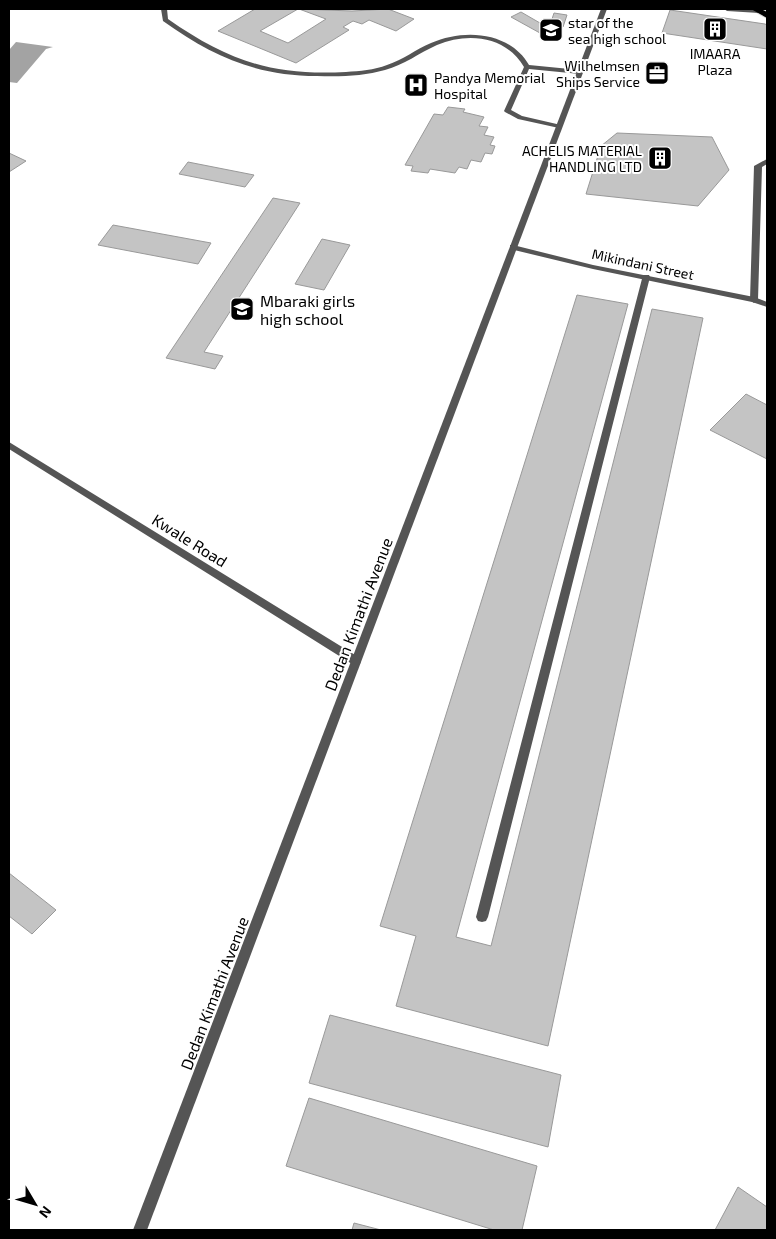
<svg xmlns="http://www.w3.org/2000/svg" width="776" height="1239" font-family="'Exo 2',sans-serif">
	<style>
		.water { fill: #a3a3a3 }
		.building { fill: #c4c4c4; stroke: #999 }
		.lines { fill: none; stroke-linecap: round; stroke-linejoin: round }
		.trunk-casing { stroke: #dbdbdb; stroke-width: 2 }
		.service { fill: #555; fill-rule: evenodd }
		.minor { fill: #555; fill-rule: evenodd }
		.tertiary { fill: #555; fill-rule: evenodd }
		.trunk { fill: #000; fill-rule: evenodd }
		.labels { text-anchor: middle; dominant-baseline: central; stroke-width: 4; stroke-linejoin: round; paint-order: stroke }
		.far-poi-label { font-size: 14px; fill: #000; stroke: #fff; text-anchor: start }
		.far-street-label { font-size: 14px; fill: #000; stroke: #fff }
		.poi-label { font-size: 16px; fill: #000; stroke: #fff; text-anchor: start }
		.street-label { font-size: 16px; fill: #000; stroke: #fff }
	</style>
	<rect width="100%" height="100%" fill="#fff"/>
	<path class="water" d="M 16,42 L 53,47 L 46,49 L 17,83 L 9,82 L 9,50 Z"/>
	<path class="building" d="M 255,9 L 298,9 L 260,31 L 288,43 L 326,19 L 299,9 L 352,11 L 388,9 L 414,19 L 396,31 L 369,20 L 362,24 L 353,21 L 343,27 L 349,30 L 296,63 L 218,31 Z
		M 670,10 L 765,24 L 767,25 L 767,49 L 662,33 Z
		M 521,12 L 559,34 L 549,38 L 511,17 Z
		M 554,13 L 567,15 L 563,27 L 550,25 Z
		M 448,107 L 465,109 L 463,112 L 484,117 L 479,126 L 488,127 L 484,135 L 494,137 L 490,145 L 495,146 L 492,154 L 485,153 L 481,162 L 471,160 L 467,169 L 459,167 L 455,173 L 430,169 L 428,173 L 411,171 L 413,166 L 405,165 L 434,114 L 443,115 Z
		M 617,133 L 712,137 L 729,170 L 698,206 L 586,194 L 601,146 Z
		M 9,153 L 26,161 L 9,172 Z
		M 188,162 L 254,175 L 245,187 L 179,174 Z
		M 273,198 L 300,203 L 204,352 L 223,356 L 215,369 L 166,358 Z
		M 113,225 L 211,243 L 198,264 L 98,245 Z
		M 322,239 L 350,245 L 324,290 L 295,284 Z
		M 577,295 L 628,304 L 456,937 L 491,946 L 652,309 L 703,318 L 548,1046 L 396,1006 L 416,936 L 380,926 Z
		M 746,394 L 767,405 L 767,459 L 710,430 Z
		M 9,873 L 56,910 L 32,934 L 9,916 Z
		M 330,1015 L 561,1075 L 548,1147 L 309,1083 Z
		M 309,1098 L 537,1166 L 522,1230 L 494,1230 L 286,1166 Z
		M 738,1187 L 767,1207 L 767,1230 L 715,1230 Z
		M 354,1223 L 381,1230 L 352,1230 Z"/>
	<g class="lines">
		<g class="trunk-casing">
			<path id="trunk" d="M 751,9 L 761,9 L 767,12 L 767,18 Z"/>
		</g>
		<path class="service" d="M 161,9 L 167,9 L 168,19 C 228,61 273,76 346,72 C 360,71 374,70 387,65 C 403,60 416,49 431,43 C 465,28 510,32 529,65 L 580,70 L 583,72 L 580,74 L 529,69 L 511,110 L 522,116 L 561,125 L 561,127 L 559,128 L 518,119 L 505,112 L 504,111 L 524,67 C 506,36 468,32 437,45 C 419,53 404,65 385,70 C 364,76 340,77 317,76 C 256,76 212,56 163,21 Z
			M 724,9 L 754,9 L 762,11 L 759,13 L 727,11 Z
			M 767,159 L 767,164 L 762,167 L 758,300 L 754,303 L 750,300 L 754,166 Z
			M 643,275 L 649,275 L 650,277 L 488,917 L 486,921 L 482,922 L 478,921 L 476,917 Z"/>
		<path class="minor" d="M 510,245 L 513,245 L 593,265 L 754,297 L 767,302 L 767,307 L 752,302 L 593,269 L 510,249 Z
			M 9,442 L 360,658 L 361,661 L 360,664 L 352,664 L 9,449 Z"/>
		<path class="tertiary" d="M 601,9 L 607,9 L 147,1230 L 133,1230 Z"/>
		<use href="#trunk" class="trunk"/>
	</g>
	<defs>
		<g id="building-square" transform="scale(1.25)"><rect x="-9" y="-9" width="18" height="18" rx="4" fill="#000" stroke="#fff"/><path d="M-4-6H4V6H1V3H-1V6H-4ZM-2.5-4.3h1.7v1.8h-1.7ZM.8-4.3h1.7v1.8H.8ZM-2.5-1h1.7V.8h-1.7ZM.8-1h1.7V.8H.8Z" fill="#fff"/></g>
		<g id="school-square" transform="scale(1.25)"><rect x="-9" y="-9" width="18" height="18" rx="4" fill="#000" stroke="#fff"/><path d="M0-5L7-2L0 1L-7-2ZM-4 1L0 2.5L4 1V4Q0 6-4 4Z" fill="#fff"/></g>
		<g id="office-square" transform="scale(1.25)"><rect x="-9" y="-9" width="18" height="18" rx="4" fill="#000" stroke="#fff"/><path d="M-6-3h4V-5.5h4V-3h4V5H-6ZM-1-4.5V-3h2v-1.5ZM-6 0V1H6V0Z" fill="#fff"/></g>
		<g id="hospital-square" transform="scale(1.25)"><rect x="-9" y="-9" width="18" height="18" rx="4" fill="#000" stroke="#fff"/><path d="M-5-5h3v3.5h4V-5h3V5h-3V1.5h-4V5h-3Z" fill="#fff"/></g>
	</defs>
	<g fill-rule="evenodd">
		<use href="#building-square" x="715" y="29"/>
		<use href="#school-square" x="551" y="30"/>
		<use href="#office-square" x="657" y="73"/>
		<use href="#hospital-square" x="416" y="85"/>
		<use href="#building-square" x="660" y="158"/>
		<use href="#school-square" x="242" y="309"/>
	</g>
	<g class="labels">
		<g class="far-poi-label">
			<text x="568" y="22">star of the<tspan x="568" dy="16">sea high school</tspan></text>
			<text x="715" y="53" text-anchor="middle">IMAARA<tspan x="715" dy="16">Plaza</tspan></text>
			<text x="640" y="65" text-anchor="end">Wilhelmsen<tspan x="640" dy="16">Ships Service</tspan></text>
			<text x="434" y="77">Pandya Memorial<tspan x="434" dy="16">Hospital</tspan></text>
			<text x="642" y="150" text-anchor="end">ACHELIS MATERIAL<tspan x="642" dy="16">HANDLING LTD</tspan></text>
		</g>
		<g class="far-street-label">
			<text transform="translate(643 264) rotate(12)">Mikindani Street</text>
		</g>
		<g class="poi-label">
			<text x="260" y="300">Mbaraki girls<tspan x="260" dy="18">high school</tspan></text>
		</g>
		<g class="street-label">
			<text transform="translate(190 540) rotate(32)">Kwale Road</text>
			<text transform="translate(358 614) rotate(-69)">Dedan Kimathi Avenue</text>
			<text transform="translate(214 993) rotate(-69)">Dedan Kimathi Avenue</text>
		</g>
	</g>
	<rect width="776" height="1239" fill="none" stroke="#000000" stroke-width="20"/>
	<g transform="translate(35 1204) rotate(128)" stroke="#ffffff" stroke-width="4" paint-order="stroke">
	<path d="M0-4L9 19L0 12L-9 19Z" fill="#000000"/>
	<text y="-8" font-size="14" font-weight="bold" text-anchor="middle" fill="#000000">N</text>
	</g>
</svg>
